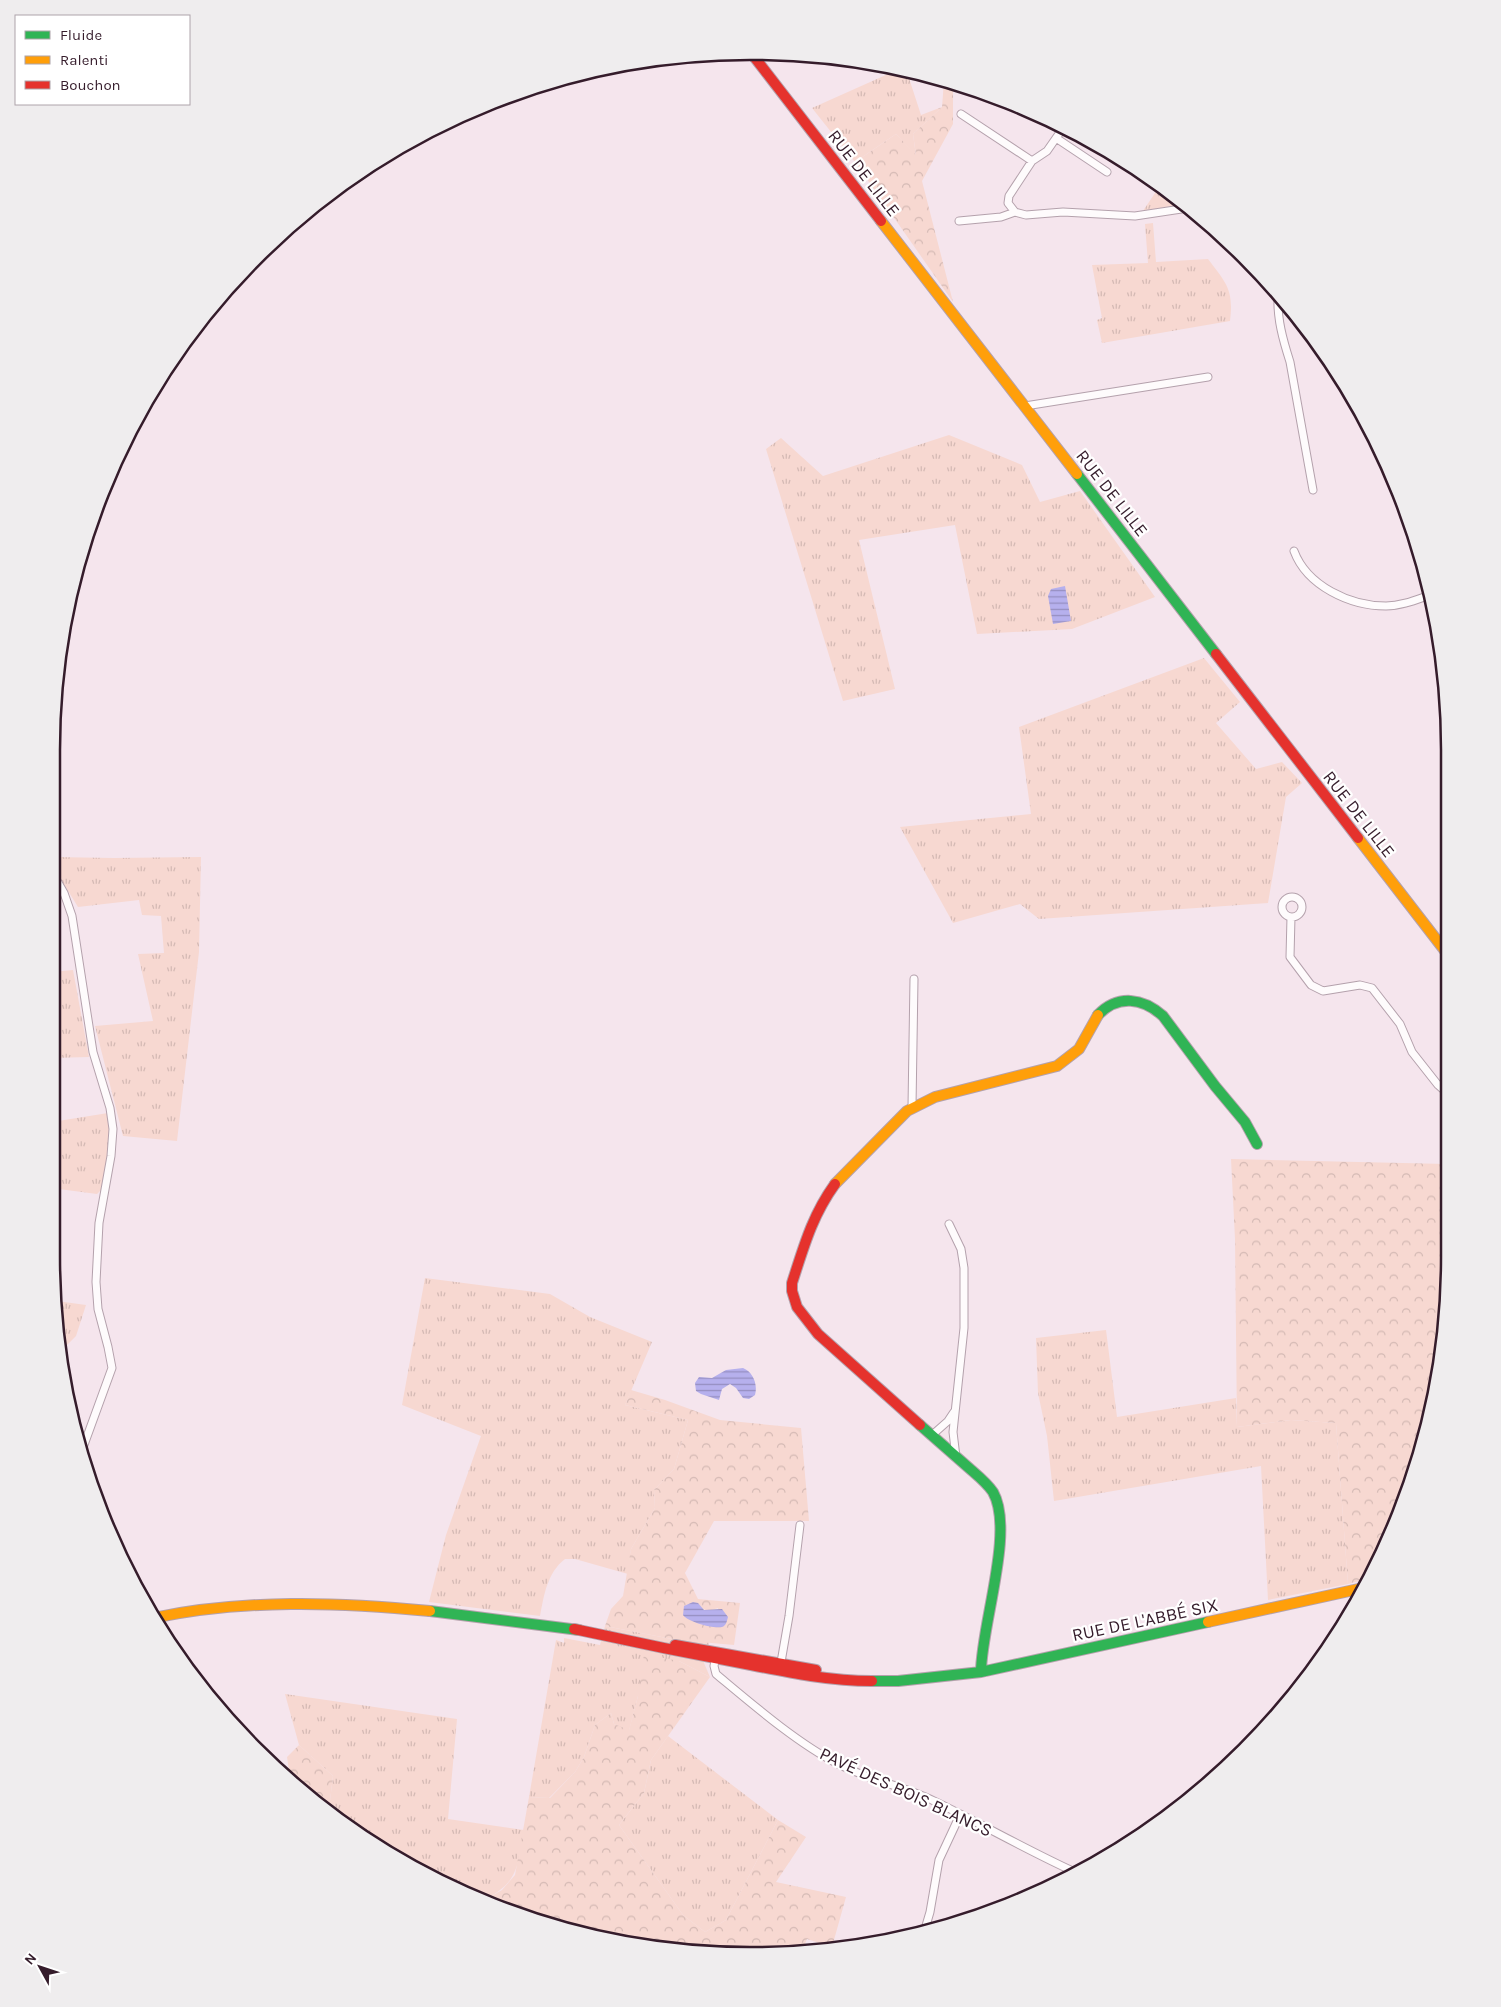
<svg xmlns="http://www.w3.org/2000/svg" width="1501" height="2007" font-family="Karla,sans-serif">
	<style>
		.grass { fill: url(#grass-tufts) }
		.forest { fill: url(#forest-crowns); fill-rule: evenodd }
		.water { fill: url(#water-rules) }
		.lines { fill: none; stroke-linecap: round; stroke-linejoin: round }
		.street-casing { stroke: #b4a1ac; stroke-width: 9 }
		.fast-casing { stroke: #b4a1ac; stroke-width: 12 }
		.slow-casing { stroke: #b4a1ac; stroke-width: 12 }
		.jam-casing { stroke: #b4a1ac; stroke-width: 12 }
		.street { stroke: #fefbfc; stroke-width: 7 }
		.fast { stroke: #30b455; stroke-width: 10 }
		.slow { stroke: #ff9f0a; stroke-width: 10 }
		.jam { stroke: #e5322d; stroke-width: 10 }
		.labels { text-anchor: middle; dominant-baseline: central; stroke-width: 4.5; stroke-linejoin: round; paint-order: stroke }
		.street-label { font-size: 18px; fill: #351c2b; stroke: #fff }
		.rim { fill: none; stroke: #351c2b; stroke-width: 2.5 }
	</style>
	<defs>
		<pattern id="grass-tufts" width="24" height="20" patternUnits="userSpaceOnUse" patternTransform="scale(1.25)"><rect width="24" height="20" fill="#f7d8d1"/><path d="M3 7l-1-3M5 7V3M7 7l1-3M15 17l-1-3M17 17v-4M19 17l1-3" fill="none" stroke="#d4b9b4"/></pattern>
		<pattern id="forest-crowns" width="20" height="18" patternUnits="userSpaceOnUse" patternTransform="scale(1.25)"><rect width="20" height="18" fill="#f7d8d1"/><path d="M2 6a3 3 0 1 1 6 0M12 15a3 3 0 1 1 6 0" fill="none" stroke="#d4b9b4"/></pattern>
		<pattern id="water-rules" width="6" height="5" patternUnits="userSpaceOnUse" patternTransform="scale(1.25)"><rect width="6" height="5" fill="#b6b0ed"/><path d="M0 2.5h6" fill="none" stroke="#958ec0"/></pattern>
	</defs>
	<rect width="100%" height="100%" fill="#f5e5ed"/>
	<path class="grass" d="M 897,70 L 907,72 L 921,115 L 942,107 L 913,134 L 916,156 L 896,134 L 855,162 L 812,108 Z
		M 1159,187 L 1183,204 L 1143,211 Z
		M 1153,223 L 1156,262 L 1208,259 C 1226,283 1234,289 1230,321 L 1102,343 L 1097,320 L 1102,318 L 1092,265 L 1148,263 L 1145,224 Z
		M 949,435 L 1022,465 L 1040,502 L 1080,491 L 1155,597 L 1072,629 L 977,634 L 955,525 L 859,540 L 895,689 L 843,701 L 766,449 L 781,438 L 823,476 Z
		M 1204,658 L 1240,702 L 1216,723 L 1256,769 L 1282,762 L 1302,783 L 1286,797 L 1268,903 L 1039,919 L 1020,904 L 953,923 L 900,827 L 1031,814 L 1019,727 Z
		M 52,857 L 114,858 L 201,857 L 199,952 L 177,1141 L 123,1136 L 95,1026 L 153,1021 L 138,954 L 164,953 L 161,916 L 142,915 L 139,900 L 78,907 L 52,865 Z
		M 73,970 L 89,1057 L 52,1058 L 52,972 Z
		M 108,1113 L 110,1140 L 102,1189 L 97,1194 L 51,1188 L 52,1122 Z
		M 425,1278 L 550,1294 L 590,1317 L 652,1342 L 625,1405 L 688,1420 L 674,1469 L 654,1490 L 655,1508 L 631,1549 L 628,1574 L 575,1559 L 565,1559 C 547,1573 544,1595 540,1616 L 429,1602 L 446,1535 L 481,1436 L 402,1405 Z
		M 57,1301 L 86,1305 L 76,1336 L 63,1349 Z
		M 1106,1330 L 1117,1417 L 1236,1398 L 1237,1427 L 1291,1420 L 1336,1423 L 1348,1584 L 1268,1600 L 1261,1466 L 1054,1501 L 1047,1436 L 1038,1393 L 1036,1338 Z
		M 605,1626 L 677,1640 L 709,1642 L 704,1663 L 710,1677 L 679,1661 L 638,1696 L 629,1731 L 614,1724 L 611,1713 L 595,1725 L 584,1757 L 575,1772 L 549,1798 L 529,1797 L 556,1640 L 564,1643 L 564,1638 L 600,1645 Z
		M 285,1694 L 457,1719 L 448,1819 L 524,1830 C 517,1865 520,1881 486,1899 L 441,1884 L 329,1809 L 333,1776 L 299,1745 Z
		M 668,1736 L 778,1820 L 726,1920 L 705,1932 L 683,1915 L 619,1825 L 644,1793 L 651,1760 Z"/>
	<path class="forest" d="M 944,81 L 953,83 L 953,124 L 922,181 L 953,302 L 855,162 L 896,134 L 916,155 L 913,134 L 942,107 Z
		M 1231,1159 L 1447,1164 L 1448,1303 L 1435,1380 L 1433,1387 L 1434,1389 L 1426,1438 L 1367,1579 L 1348,1584 L 1336,1423 L 1291,1420 L 1237,1427 L 1235,1239 Z
		M 631,1390 L 665,1400 L 720,1420 L 801,1428 L 809,1521 L 714,1521 L 685,1573 L 698,1599 L 740,1603 L 734,1645 L 677,1640 L 605,1626 L 611,1609 L 623,1596 L 631,1549 L 655,1508 L 654,1490 L 674,1469 L 688,1420 L 625,1405 ZM 701,1608 L 708,1611 L 718,1608 L 720,1627 L 692,1621 Z
		M 644,1654 L 679,1661 L 710,1677 L 651,1760 L 644,1793 L 619,1825 L 683,1915 L 705,1932 L 726,1920 L 778,1820 L 806,1837 L 776,1882 L 846,1897 L 832,1947 L 807,1939 L 801,1953 L 797,1954 L 614,1942 L 486,1899 L 502,1890 L 515,1875 L 529,1797 L 550,1798 L 575,1772 L 584,1757 L 595,1725 L 611,1713 L 614,1724 L 629,1730 L 638,1696 Z
		M 299,1745 L 333,1776 L 329,1809 L 291,1783 L 287,1757 Z"/>
	<path class="water" d="M 1065,586 L 1071,621 L 1053,624 L 1048,596 L 1051,589 Z
		M 743,1368 C 753,1372 758,1384 755,1395 L 749,1399 L 743,1398 L 736,1388 L 730,1384 L 722,1389 L 719,1400 L 701,1394 L 696,1391 L 695,1383 L 699,1377 L 712,1378 L 726,1370 Z
		M 693,1602 L 698,1603 L 704,1610 L 722,1609 L 728,1617 C 727,1621 726,1626 722,1627 C 713,1629 688,1622 683,1615 L 684,1606 Z"/>
	<g class="lines">
		<g class="street-casing">
			<path id="street" d="M 961,114 L 1032,161
				M 1063,128 L 1047,151 L 1032,161 L 1009,196 L 1008,203 L 1015,212 L 1026,215 L 1063,212 L 1135,216 L 1188,208
				M 1056,138 L 1107,172
				M 959,221 L 1001,217 L 1015,212
				M 1278,296 C 1277,319 1283,340 1290,362 L 1313,490
				M 1025,406 L 1208,377
				M 1294,551 C 1307,586 1350,606 1386,606 C 1400,606 1413,601 1427,596
				M 52,872 L 64,893 L 72,916 L 93,1052 L 110,1108 L 113,1129 L 111,1156 L 99,1223 L 96,1282 L 98,1309 L 108,1347 L 112,1368 L 81,1453
				M1282 907a10 10 0 1 1 20 0a10 10 0 1 1-20 0Z
				M 1291,917 L 1290,957 L 1311,985 L 1323,991 L 1360,985 L 1372,988 L 1400,1024 L 1412,1052 L 1438,1085 L 1447,1093
				M 912,1107 L 914,979
				M 949,1224 L 961,1249 L 964,1268 L 964,1328 L 953,1432 L 956,1457
				M 931,1436 L 948,1421 L 954,1412
				M 716,1655 L 714,1666 L 716,1674 C 752,1704 797,1743 838,1764 C 869,1780 903,1786 934,1801 C 982,1824 1028,1851 1077,1873
				M 780,1668 L 789,1616 L 800,1525
				M 925,1929 L 930,1912 L 939,1860 L 960,1815"/>
		</g>
		<g class="fast-casing">
			<path id="fast" d="M 1077,474 L 1216,654
				M 1098,1015 C 1118,994 1143,998 1163,1016 L 1215,1086 L 1245,1122 L 1257,1144
				M 920,1425 C 936,1439 953,1454 969,1468 C 977,1475 987,1483 993,1492 C 1015,1531 981,1626 981,1672
				M 430,1611 L 579,1630
				M 872,1681 L 898,1681 L 981,1672 L 1208,1622"/>
		</g>
		<g class="slow-casing">
			<path id="slow" d="M 881,221 L 1077,474
				M 1358,838 L 1446,952
				M 835,1184 L 907,1111 L 935,1097 L 1057,1066 L 1079,1049 L 1098,1015
				M 153,1618 C 244,1599 338,1602 430,1611
				M 1208,1622 L 1363,1588"/>
		</g>
		<g class="jam-casing">
			<path id="jam" d="M 752,54 L 881,221
				M 1216,654 L 1358,838
				M 835,1184 C 812,1216 804,1246 792,1283 L 792,1291 L 797,1307 L 818,1334 L 920,1425
				M 574,1629 C 633,1642 692,1654 751,1665 C 791,1673 831,1681 872,1681
				M 675,1645 L 816,1670"/>
		</g>
		<use href="#street" class="street"/>
		<use href="#fast" class="fast"/>
		<use href="#slow" class="slow"/>
		<use href="#jam" class="jam"/>
	</g>
	<g class="labels">
		<g class="street-label">
			<text transform="translate(864 173) rotate(52)">RUE DE LILLE</text>
			<text transform="translate(1112 493) rotate(52)">RUE DE LILLE</text>
			<text transform="translate(1359 814) rotate(52)">RUE DE LILLE</text>
			<text transform="translate(1145 1620) rotate(-12)">RUE DE L'ABBÉ SIX</text>
			<text transform="translate(906 1792) rotate(25)">PAVÉ DES BOIS BLANCS</text>
		</g>
	</g>
	<path d="M0 0H1501V2007H0ZM750 60H751A690 690 0 0 1 1441 750V1257A690 690 0 0 1 751 1947H750A690 690 0 0 1 60 1257V750A690 690 0 0 1 750 60Z" fill="#efedee" fill-rule="evenodd"/>
	<path class="rim" d="M750 60H751A690 690 0 0 1 1441 750V1257A690 690 0 0 1 751 1947H750A690 690 0 0 1 60 1257V750A690 690 0 0 1 750 60Z"/>
	<rect x="15" y="15" width="175" height="90" fill="#ffffff" stroke="#aea4aa"/>
	<rect x="25" y="31" width="25" height="8" fill="#30b455" stroke="#aea4aa"/>
	<text x="60" y="40" font-size="15" fill="#351c2b">Fluide</text>
	<rect x="25" y="56" width="25" height="8" fill="#ff9f0a" stroke="#aea4aa"/>
	<text x="60" y="65" font-size="15" fill="#351c2b">Ralenti</text>
	<rect x="25" y="81" width="25" height="8" fill="#e5322d" stroke="#aea4aa"/>
	<text x="60" y="90" font-size="15" fill="#351c2b">Bouchon</text>
	<g transform="translate(40 1967) rotate(310)" stroke="#ffffff" stroke-width="4" paint-order="stroke">
	<path d="M0-4L9 19L0 12L-9 19Z" fill="#351c2b"/>
	<text y="-8" font-size="14" font-weight="bold" text-anchor="middle" fill="#351c2b">N</text>
	</g>
</svg>
